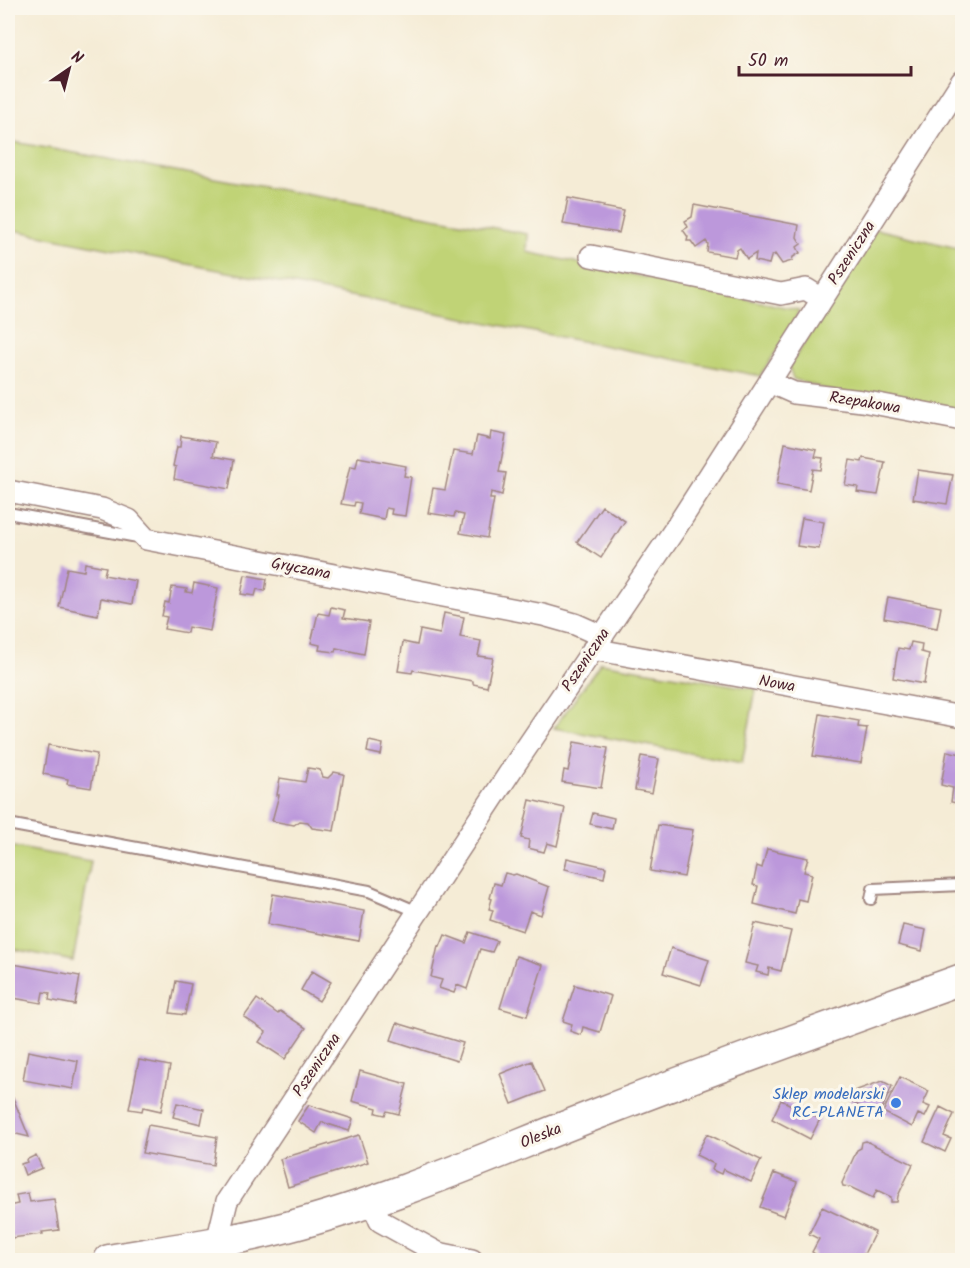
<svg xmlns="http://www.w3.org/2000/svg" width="970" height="1268" font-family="Kalam,sans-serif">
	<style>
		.green { fill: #c0d376; stroke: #857950; stroke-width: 1.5 }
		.building { fill: #bc98db }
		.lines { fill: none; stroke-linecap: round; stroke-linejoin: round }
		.service-casing { stroke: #a08680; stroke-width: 14 }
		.minor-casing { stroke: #a08680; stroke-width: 24 }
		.secondary-casing { stroke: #a08680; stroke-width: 33 }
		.service { stroke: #fff; stroke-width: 10 }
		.minor { stroke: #fff; stroke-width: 21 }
		.secondary { stroke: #fff; stroke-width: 30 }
		.shop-dot { fill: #3f7fe0; stroke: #fbf7ec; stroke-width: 2 }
		.labels { text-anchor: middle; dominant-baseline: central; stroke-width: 6; stroke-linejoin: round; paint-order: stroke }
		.street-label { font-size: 16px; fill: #4a1f2b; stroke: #fbf7ec }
		.shop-label { font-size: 16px; fill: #366cbe; stroke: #fbf7ec; text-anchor: end }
	</style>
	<rect width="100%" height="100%" fill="#fbf7ec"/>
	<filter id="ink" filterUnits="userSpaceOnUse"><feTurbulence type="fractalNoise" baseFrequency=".0167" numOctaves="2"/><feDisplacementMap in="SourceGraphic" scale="12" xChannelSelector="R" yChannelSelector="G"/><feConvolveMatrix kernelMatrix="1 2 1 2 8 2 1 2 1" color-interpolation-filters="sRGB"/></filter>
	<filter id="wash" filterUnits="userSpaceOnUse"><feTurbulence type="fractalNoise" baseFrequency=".008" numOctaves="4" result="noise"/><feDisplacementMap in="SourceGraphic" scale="24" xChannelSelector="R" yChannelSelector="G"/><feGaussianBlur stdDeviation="1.35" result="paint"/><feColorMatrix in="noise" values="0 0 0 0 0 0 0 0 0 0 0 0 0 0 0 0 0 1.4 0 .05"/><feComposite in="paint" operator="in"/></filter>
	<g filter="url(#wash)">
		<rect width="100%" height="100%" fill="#f5ecd6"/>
		<path class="green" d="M 8,141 L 528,234 L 527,252 L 799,310 L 791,329 L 760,376 L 8,229 Z
			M 876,229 L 962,249 L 962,390 L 957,419 L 862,401 L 793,379 L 789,367 Z
			M 601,663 L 756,689 L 742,763 L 554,728 Z
			M 8,846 L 91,861 L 73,961 L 8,948 Z"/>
		<g id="blocks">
			<path class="building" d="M 568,198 L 604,205 L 603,207 L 624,211 L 619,233 L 563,224 Z
				M 694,205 L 799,225 L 797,237 L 801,244 L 797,247 L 800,253 L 793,257 L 792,261 L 782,264 L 775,254 L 771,257 L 769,264 L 755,261 L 756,253 L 747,259 L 740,248 L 737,250 L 735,257 L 707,252 L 708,244 L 706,241 L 696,248 L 691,241 L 687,241 L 688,237 L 683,230 L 688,227 L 685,221 L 692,217 Z
				M 491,432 L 506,435 L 499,472 L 506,473 L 502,495 L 491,492 L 490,499 L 494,499 L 487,538 L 460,533 L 464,515 L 455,513 L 454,517 L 428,513 L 433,488 L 445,490 L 453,451 L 473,454 L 477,436 L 490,439 Z
				M 181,436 L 216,442 L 213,456 L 234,460 L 229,489 L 174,479 L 176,467 L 173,466 L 177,447 L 180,447 Z
				M 785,443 L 817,450 L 815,457 L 823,458 L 821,470 L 813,469 L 809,490 L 777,484 Z
				M 358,457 L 406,466 L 404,476 L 411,477 L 405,516 L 391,514 L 392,509 L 386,508 L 384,519 L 359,514 L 361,503 L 355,502 L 354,506 L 341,504 L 350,466 L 356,467 Z
				M 863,458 L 885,462 L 878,495 L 857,492 L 858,487 L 845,485 L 850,460 L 862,462 Z
				M 918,470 L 953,475 L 947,504 L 913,499 Z
				M 602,506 L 625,521 L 601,558 L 577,542 Z
				M 802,518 L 824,522 L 819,549 L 797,546 Z
				M 8,557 L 12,558 L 9,577 L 8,577 Z
				M 85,563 L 106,567 L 104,575 L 136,581 L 132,604 L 101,598 L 98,615 L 59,607 L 67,568 L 84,571 Z
				M 245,575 L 267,579 L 265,591 L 257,589 L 255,596 L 241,594 Z
				M 194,583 L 218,588 L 210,631 L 188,627 L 187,633 L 164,629 L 167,617 L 162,616 L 165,602 L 169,603 L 172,587 L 187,589 L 186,592 L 192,593 Z
				M 888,597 L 941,607 L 937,628 L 884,618 Z
				M 331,607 L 345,610 L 343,618 L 369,622 L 364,654 L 336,648 L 335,652 L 319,650 L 320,645 L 311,643 L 318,613 L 329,615 Z
				M 444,613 L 464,617 L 460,637 L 481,641 L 478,656 L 493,658 L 487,687 L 473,684 L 473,681 L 413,670 L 412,673 L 398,671 L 403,642 L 417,645 L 420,630 L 440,634 Z
				M 911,642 L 922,644 L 921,652 L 929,654 L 924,684 L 893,678 L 898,648 L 909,650 Z
				M 820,714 L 859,721 L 858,727 L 867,728 L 861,763 L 813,756 Z
				M 369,741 L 383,744 L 381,755 L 367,752 Z
				M 574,742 L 608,748 L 601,788 L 562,782 L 564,770 L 568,771 Z
				M 48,745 L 97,754 L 91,788 L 67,784 L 68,779 L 43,774 Z
				M 947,751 L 962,754 L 962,804 L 951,802 L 953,788 L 941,785 Z
				M 641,756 L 659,759 L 652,793 L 635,790 Z
				M 308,768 L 320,770 L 323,777 L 328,778 L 334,772 L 344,774 L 334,831 L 312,828 L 308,822 L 300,821 L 294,825 L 272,821 L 279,795 L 277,795 L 280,778 L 305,782 Z
				M 530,800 L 565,808 L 557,846 L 547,843 L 544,852 L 528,848 L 529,840 L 521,838 Z
				M 593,813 L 614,818 L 612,829 L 590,824 Z
				M 658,825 L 693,830 L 684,877 L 650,871 Z
				M 767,849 L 808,858 L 804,872 L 812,874 L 806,901 L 798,899 L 795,914 L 754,904 L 758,886 L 753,885 L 757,866 L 762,868 Z
				M 567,858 L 606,867 L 604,878 L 565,869 Z
				M 505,873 L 513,875 L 516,874 L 549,887 L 541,915 L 530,911 L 523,931 L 490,920 L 493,910 L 489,909 L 492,899 L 490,898 L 494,883 L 501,885 Z
				M 273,894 L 364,911 L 359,941 L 268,924 Z
				M 755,923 L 791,931 L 781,971 L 769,968 L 768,975 L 756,972 L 758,966 L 745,963 Z
				M 903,925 L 926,930 L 922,951 L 898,945 Z
				M 470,932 L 497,941 L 492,952 L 480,949 L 467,989 L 457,985 L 454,993 L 439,988 L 442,980 L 431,977 L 438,946 L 440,947 L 445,935 L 466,943 Z
				M 671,948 L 709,960 L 701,985 L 663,973 Z
				M 516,956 L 543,965 L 527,1016 L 500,1008 Z
				M 13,964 L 80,976 L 75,1005 L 49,1000 L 50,993 L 43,992 L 41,1003 L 8,997 L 8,973 L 12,970 Z
				M 312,971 L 331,982 L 319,1001 L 301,990 Z
				M 176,981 L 191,984 L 185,1015 L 170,1013 Z
				M 575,985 L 611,996 L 600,1032 L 583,1027 L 581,1035 L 570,1031 L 572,1024 L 563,1021 Z
				M 257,999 L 278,1014 L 280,1011 L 306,1028 L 285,1059 L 259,1042 L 266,1032 L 244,1017 Z
				M 397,1023 L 463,1043 L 457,1061 L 391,1040 Z
				M 28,1051 L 78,1061 L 73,1089 L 23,1080 Z
				M 139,1060 L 170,1066 L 161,1111 L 143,1107 L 142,1111 L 129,1109 Z
				M 532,1061 L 545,1091 L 512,1104 L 500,1074 Z
				M 360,1071 L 407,1084 L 399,1114 L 387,1111 L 385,1115 L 376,1113 L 377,1108 L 352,1101 Z
				M 900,1077 L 929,1091 L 923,1104 L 930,1107 L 925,1117 L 918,1114 L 912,1127 L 883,1112 Z
				M 882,1081 L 892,1086 L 879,1115 L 849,1101 L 854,1091 Z
				M 8,1097 L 13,1098 L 29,1137 L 8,1132 Z
				M 781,1100 L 820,1119 L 810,1139 L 772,1119 Z
				M 177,1103 L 204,1109 L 201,1124 L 173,1117 Z
				M 309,1105 L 353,1119 L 349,1131 L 322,1122 L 316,1133 L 298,1121 Z
				M 940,1107 L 954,1114 L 944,1136 L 951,1139 L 945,1152 L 924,1142 Z
				M 148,1125 L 217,1137 L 213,1165 L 142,1153 Z
				M 707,1134 L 761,1160 L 751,1182 L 723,1169 L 721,1174 L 712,1170 L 714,1164 L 696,1155 Z
				M 359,1135 L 368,1162 L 288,1187 L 280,1159 Z
				M 866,1141 L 913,1164 L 898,1196 L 897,1202 L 891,1202 L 891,1197 L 877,1190 L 873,1198 L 850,1187 L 843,1186 L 842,1183 L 857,1150 L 861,1148 L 862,1142 Z
				M 36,1155 L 42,1168 L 25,1175 L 21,1164 L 27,1162 L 26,1160 Z
				M 774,1173 L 797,1182 L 784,1216 L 760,1207 Z
				M 28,1193 L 30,1202 L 54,1199 L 59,1230 L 42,1232 L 43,1234 L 12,1238 L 8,1206 L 18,1204 L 16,1195 Z
				M 822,1207 L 875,1232 L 861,1260 L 851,1255 L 848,1260 L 811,1260 L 815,1254 L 812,1252 L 819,1239 L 809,1234 Z"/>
		</g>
	</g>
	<g filter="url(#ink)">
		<use href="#blocks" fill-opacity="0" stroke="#a08680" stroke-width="1.5"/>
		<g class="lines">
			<g class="service-casing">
				<path id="service" d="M 8,513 L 143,538
					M 8,824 L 369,891 L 418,912
					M 871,899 L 873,889 L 962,885"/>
			</g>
			<g class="minor-casing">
				<path id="minor" d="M 591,256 L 781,294 L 806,289 L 822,299
					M 769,382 L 794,393 L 862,401 L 962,420
					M 8,491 L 102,509 L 129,520 L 146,539 L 543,615 L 575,624 L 602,636
					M 593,649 L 962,717
					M 372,1201 L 380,1221 L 438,1253 L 472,1260
					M 217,1242 L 227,1201 L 516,763 L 677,526 L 962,81"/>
			</g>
			<g class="secondary-casing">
				<path id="secondary" d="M 109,1260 C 168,1250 229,1242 287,1227 C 395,1199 498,1152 602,1112 C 721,1066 842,1022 962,979"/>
			</g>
			<use href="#service" class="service"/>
			<use href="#minor" class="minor"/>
			<use href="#secondary" class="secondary"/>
		</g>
	</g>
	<circle class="shop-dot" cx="896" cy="1103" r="6"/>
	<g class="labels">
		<g class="street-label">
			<text transform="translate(852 253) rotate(-57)">Pszeniczna</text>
			<text transform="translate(865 403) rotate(9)">Rzepakowa</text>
			<text transform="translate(301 569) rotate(11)">Gryczana</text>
			<text transform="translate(586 660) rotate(-56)">Pszeniczna</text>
			<text transform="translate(777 684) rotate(10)">Nowa</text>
			<text transform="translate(317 1065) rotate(-56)">Pszeniczna</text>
			<text transform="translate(541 1136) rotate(-22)">Oleska</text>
		</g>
		<g class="shop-label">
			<text x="884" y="1094">Sklep modelarski<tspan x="884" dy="18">RC-PLANETA</tspan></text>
		</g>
	</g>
	<rect width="970" height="1268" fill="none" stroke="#fbf7ec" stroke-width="30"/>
	<g transform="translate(69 69) rotate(35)" stroke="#fbf7ec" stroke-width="4.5" paint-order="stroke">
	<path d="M0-4.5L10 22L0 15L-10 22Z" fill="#4a1f2b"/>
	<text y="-9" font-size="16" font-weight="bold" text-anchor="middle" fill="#4a1f2b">N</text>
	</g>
	<path d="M739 66v9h172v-9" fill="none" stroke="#4a1f2b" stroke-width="3"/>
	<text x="748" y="66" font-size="18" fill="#4a1f2b" stroke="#fbf7ec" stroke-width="4.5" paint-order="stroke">50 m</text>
</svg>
